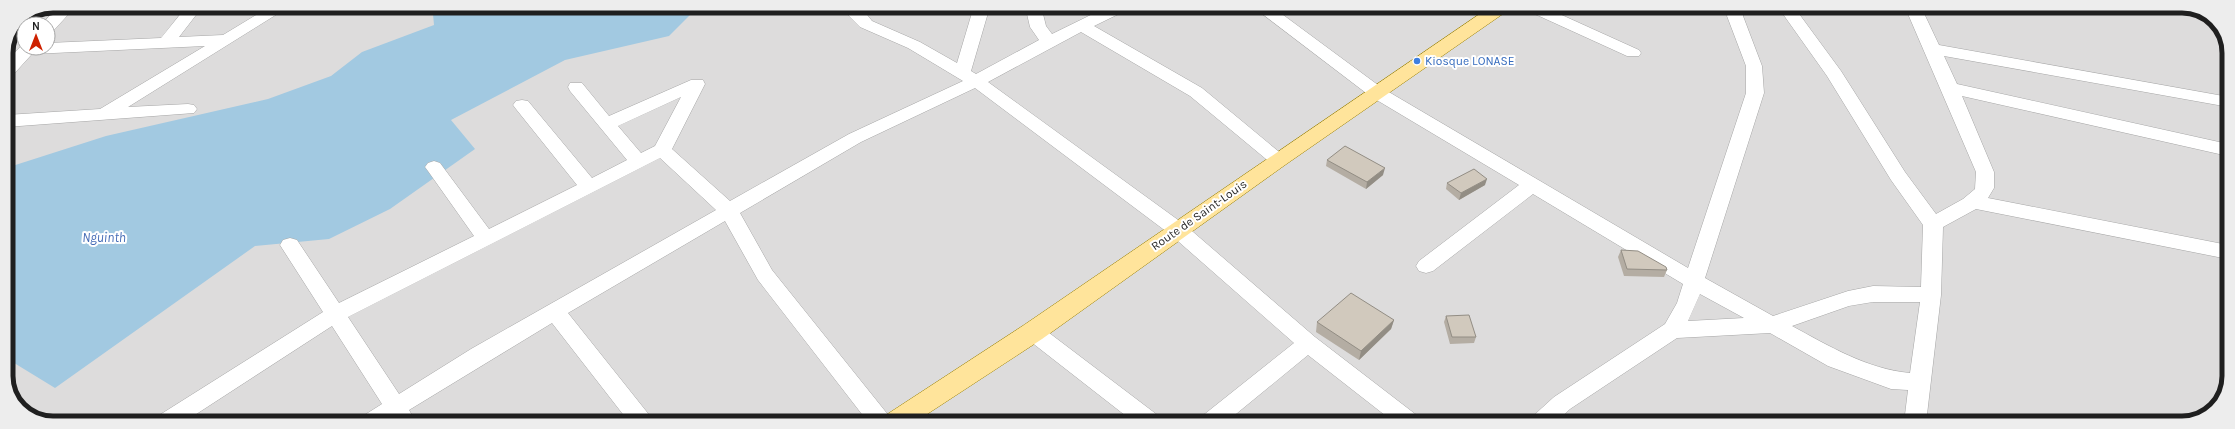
<svg xmlns="http://www.w3.org/2000/svg" width="2235" height="429" font-family="Karla,sans-serif">
	<style>
		.residential { fill: #dddcdc; fill-rule: evenodd }
		.water { fill: #a2c9e1 }
		.lines { fill: none; stroke-linecap: round; stroke-linejoin: round }
		.minor-casing { stroke: #a6a6a6; stroke-width: 1 }
		.primary-casing { stroke: #9a8000; stroke-width: 1 }
		.minor { fill: #fff; fill-rule: evenodd }
		.primary { fill: #ffe49b; fill-rule: evenodd }
		.wall { fill: #b4ada3 }
		.shaded-wall { fill: #928d84 }
		.building { fill: #d1c9bd; stroke: #928d84 }
		.shop-dot { fill: #3f7fe0; stroke: #fff; stroke-width: 1.5 }
		.labels { text-anchor: middle; dominant-baseline: central; stroke-width: 4; stroke-linejoin: round; paint-order: stroke }
		.shop-label { font-size: 12px; fill: #366cbe; stroke: #fff; text-anchor: start }
		.street-label { font-size: 12px; fill: #1f1f1f; stroke: #fff }
		.water-label { font-size: 13px; font-style: italic; fill: #446bb6; stroke: #fff }
		.rim { fill: none; stroke: #1f1f1f; stroke-width: 5 }
	</style>
	<rect width="100%" height="100%" fill="#f0eee4"/>
	<path class="residential" d="M 53,6 L 2191,7 L 2215,20 L 2229,47 L 2228,385 L 2213,411 L 2182,423 L 44,422 L 20,409 L 6,382 L 6,53 L 20,20 ZM 24,24 L 48,24 L 48,48 L 24,48 Z"/>
	<path class="water" d="M 441,6 L 696,6 L 694,11 L 669,36 L 565,60 L 451,120 L 475,149 L 390,209 L 329,239 L 255,246 L 55,388 L 6,358 L 6,168 L 106,136 L 268,99 L 331,76 L 362,52 L 434,25 L 433,14 Z"/>
	<g class="lines">
		<g class="minor-casing">
			<path id="minor" d="M 59,6 L 76,6 L 54,30 L 48,32 L 48,24 L 42,24 Z
				M 187,6 L 203,6 L 179,37 L 223,35 L 271,6 L 290,6 L 128,107 L 188,104 L 194,105 L 197,109 L 194,113 L 6,127 L 6,115 L 100,109 L 205,46 L 32,54 L 12,76 L 6,77 L 6,62 L 22,45 L 24,44 L 24,48 L 48,48 L 48,43 L 161,38 Z
				M 844,6 L 860,6 L 872,21 L 920,42 L 957,63 L 974,6 L 990,6 L 971,71 L 976,74 L 1039,40 L 1030,27 L 1027,14 L 1032,6 L 1048,6 L 1043,14 L 1046,26 L 1052,34 L 1109,6 L 1131,6 L 1129,9 L 1094,26 L 1202,88 L 1284,156 L 1287,160 L 1284,164 L 1278,166 L 1272,164 L 1190,96 L 1081,32 L 988,82 L 1185,225 L 1315,337 L 1419,417 L 1422,423 L 1395,423 L 1308,355 L 1225,423 L 1198,423 L 1201,417 L 1294,343 L 1171,235 L 975,88 L 861,142 L 740,213 L 772,270 L 889,416 L 892,422 L 868,422 L 758,280 L 725,221 L 568,313 L 650,416 L 653,422 L 629,422 L 552,323 L 409,410 L 416,422 L 393,422 L 392,420 L 389,422 L 360,422 L 363,416 L 382,404 L 332,326 L 184,422 L 155,422 L 158,416 L 323,312 L 280,245 L 283,240 L 290,238 L 297,240 L 339,303 L 474,236 L 428,171 L 425,167 L 428,163 L 434,161 L 440,163 L 489,229 L 577,185 L 516,109 L 513,105 L 516,101 L 522,100 L 528,101 L 592,178 L 627,160 L 570,91 L 568,87 L 570,83 L 582,83 L 609,116 L 691,80 L 703,80 L 705,84 L 672,149 L 730,201 L 849,134 L 963,81 L 908,48 L 860,27 L 849,16 ZM 681,97 L 655,146 L 641,153 L 618,126 ZM 660,158 L 716,210 L 471,349 L 399,394 L 348,317 Z
				M 1252,6 L 1271,6 L 1382,88 L 1688,268 L 1746,93 L 1746,66 L 1727,16 L 1730,7 L 1750,7 L 1743,12 L 1743,16 L 1762,66 L 1764,93 L 1705,278 L 1773,316 L 1848,291 L 1873,286 L 1921,287 L 1923,225 L 1891,180 L 1827,76 L 1778,7 L 1794,7 L 1841,71 L 1905,172 L 1936,214 L 1963,199 L 1975,189 L 1976,172 L 1905,7 L 1921,7 L 1939,45 L 2229,97 L 2229,107 L 1944,56 L 1957,84 L 2228,144 L 2228,156 L 1962,96 L 1994,172 L 1994,188 L 1988,198 L 2228,245 L 2228,259 L 1976,209 L 1943,227 L 1941,295 L 1926,423 L 1904,423 L 1908,390 L 1891,389 L 1828,366 L 1770,333 L 1677,338 L 1570,409 L 1555,423 L 1529,423 L 1532,417 L 1554,397 L 1665,324 L 1677,303 L 1683,284 L 1533,194 L 1433,271 L 1426,273 L 1419,271 L 1416,266 L 1419,261 L 1519,185 L 1370,96 ZM 1700,294 L 1744,318 L 1688,321 ZM 1873,302 L 1920,302 L 1910,373 C 1867,369 1829,346 1792,326 L 1849,306 Z
				M 1524,7 L 1544,7 L 1639,50 L 1641,53 L 1639,56 L 1627,56 L 1526,10 Z
				M 1033,324 L 1040,326 L 1160,417 L 1163,423 L 1135,423 L 1026,338 L 1023,332 L 1026,326 Z"/>
		</g>
		<g class="primary-casing">
			<path id="primary" d="M 1490,7 L 1510,7 L 1507,11 L 1285,165 L 1042,339 L 915,422 L 882,422 L 886,415 L 1024,325 Z"/>
		</g>
		<use href="#minor" class="minor"/>
		<use href="#primary" class="primary"/>
	</g>
	<path class="wall" d="M 1327,160 L 1383,175 L 1366,189 L 1326,166 Z
		M 1447,183 L 1485,185 L 1459,200 L 1446,189 Z
		M 1621,250 L 1667,270 L 1664,277 L 1624,276 L 1618,257 Z
		M 1446,316 L 1476,337 L 1474,343 L 1450,344 L 1444,322 Z
		M 1394,320 L 1391,329 L 1359,360 L 1316,332 L 1317,322 Z"/>
	<path class="shaded-wall" d="M 1385,168 L 1383,175 L 1366,189 L 1367,182 Z
		M 1487,179 L 1485,185 L 1459,200 L 1461,193 Z
		M 1394,320 L 1391,329 L 1359,360 L 1361,351 Z"/>
	<path class="building" d="M 1345,146 L 1385,168 L 1367,182 L 1327,160 Z
		M 1474,169 L 1487,179 L 1461,193 L 1447,183 Z
		M 1621,250 L 1638,251 L 1666,267 L 1667,270 L 1627,269 Z
		M 1351,293 L 1394,320 L 1361,351 L 1317,322 Z
		M 1469,315 L 1476,337 L 1452,337 L 1446,316 Z"/>
	<circle class="shop-dot" cx="1417" cy="61" r="4"/>
	<g class="labels">
		<g class="shop-label">
			<text x="1425" y="61">Kiosque LONASE</text>
		</g>
		<g class="street-label">
			<text transform="translate(1199 215) rotate(-35)">Route de Saint-Louis</text>
		</g>
		<g class="water-label">
			<text x="104" y="237">Nguinth</text>
		</g>
	</g>
	<path d="M0 0H2235V429H0ZM53 13H2182A40 40 0 0 1 2222 53V376A40 40 0 0 1 2182 416H53A40 40 0 0 1 13 376V53A40 40 0 0 1 53 13Z" fill="#ededed" fill-rule="evenodd"/>
	<path class="rim" d="M53 13H2182A40 40 0 0 1 2222 53V376A40 40 0 0 1 2182 416H53A40 40 0 0 1 13 376V53A40 40 0 0 1 53 13Z"/>
	<g transform="translate(36 36)"><circle r="19" fill="#ffffff" stroke="#a5a5a5"/>
	<path d="M0-3L7 15L0 10L-7 15Z" fill="#ce2100"/>
	<text y="-6" font-size="11" font-weight="bold" text-anchor="middle" fill="#1f1f1f">N</text>
	</g>
</svg>
